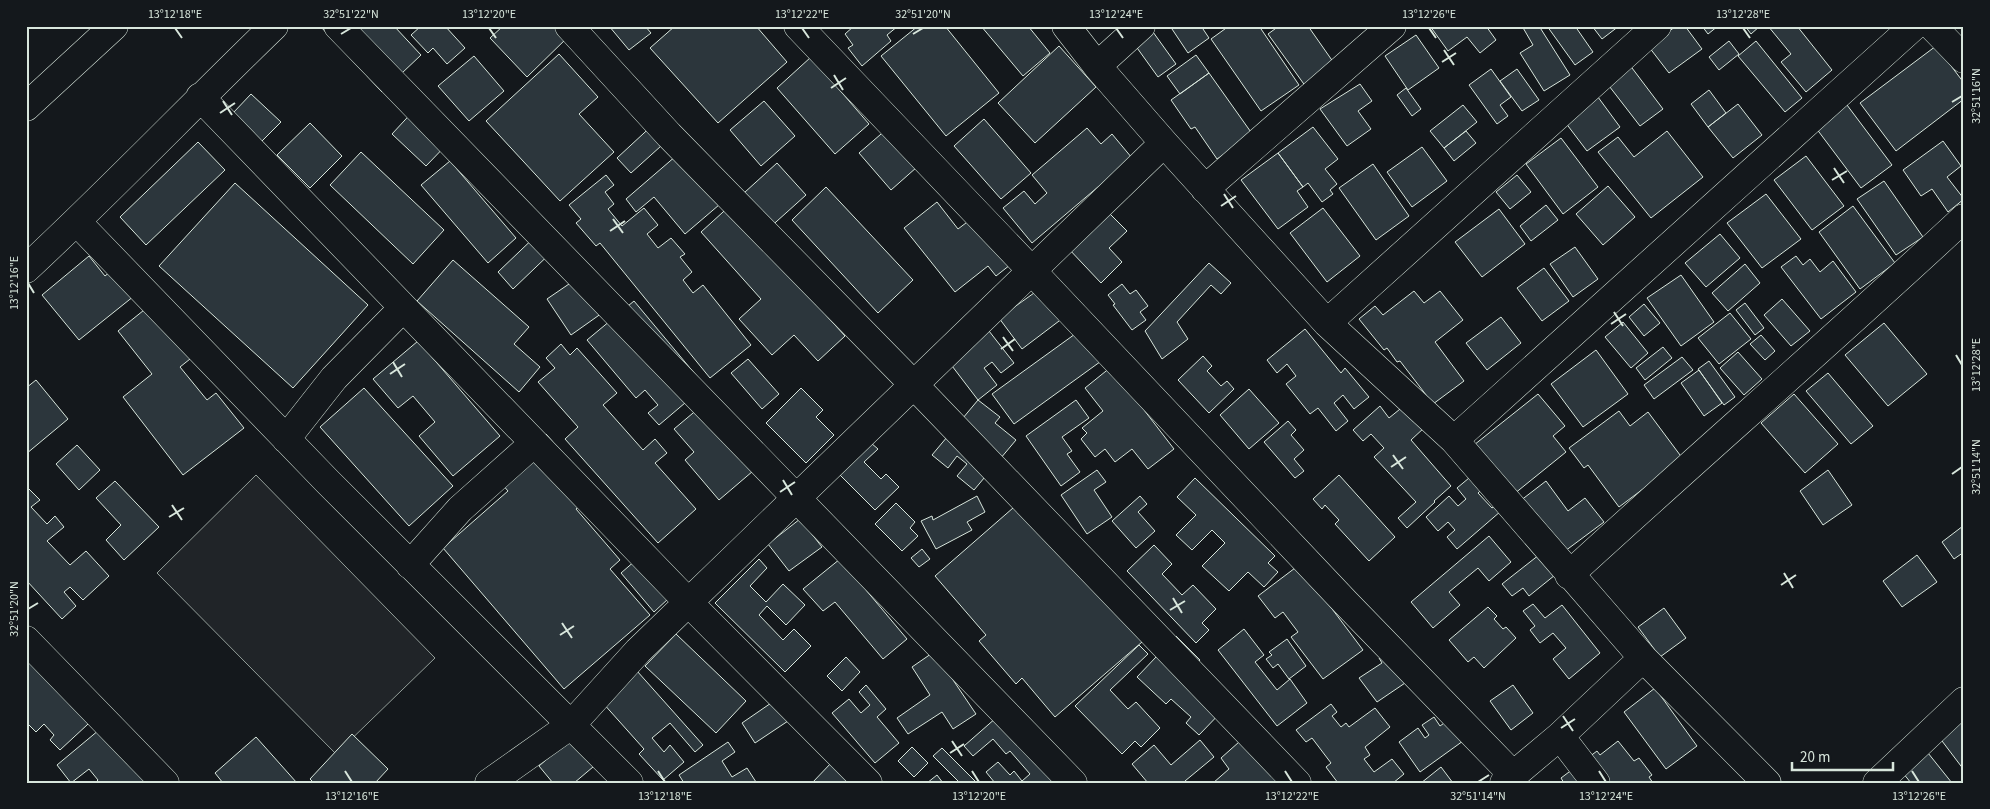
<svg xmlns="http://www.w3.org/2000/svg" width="1990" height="809" font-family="'Source Sans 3',sans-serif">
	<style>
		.green { fill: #202428; stroke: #939e99 }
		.building { fill: #2c363c; stroke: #d8e6dc }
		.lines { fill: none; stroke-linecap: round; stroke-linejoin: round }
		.minor-casing { stroke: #d8e6dc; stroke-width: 29 }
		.highway-casing { stroke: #d8e6dc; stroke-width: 29 }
		.minor { stroke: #14181c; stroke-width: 28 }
		.highway { stroke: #14181c; stroke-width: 28 }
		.ticks { fill: none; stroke: #d8e6dc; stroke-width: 2 }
		.neatline { fill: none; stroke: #d8e6dc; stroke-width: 2 }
		.ticks-label { font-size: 12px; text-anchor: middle; fill: #d8e6dc }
	</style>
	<rect width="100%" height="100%" fill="#14181c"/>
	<path class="green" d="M 256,475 L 435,658 L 336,754 L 157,573 Z"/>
	<path class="building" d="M 320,26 L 394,26 L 421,55 L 382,92 Z
		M 421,26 L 445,26 L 465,48 L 447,64 L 433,48 L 428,53 L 411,35 Z
		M 503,26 L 561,26 L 570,35 L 527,77 L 490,38 Z
		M 609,26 L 645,26 L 651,33 L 629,50 Z
		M 675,26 L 756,26 L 787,62 L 718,123 L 650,48 Z
		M 854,26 L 898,26 L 887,35 L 891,41 L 862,66 L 848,48 L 853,45 L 845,34 Z
		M 918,26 L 945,26 L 999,93 L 946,136 L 881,56 Z
		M 981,26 L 1028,26 L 1050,53 L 1023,76 Z
		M 1170,26 L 1201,26 L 1209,38 L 1188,53 Z
		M 1229,26 L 1259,26 L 1299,85 L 1261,111 L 1211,39 Z
		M 1279,26 L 1308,26 L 1336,66 L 1306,87 L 1268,34 Z
		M 1430,26 L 1486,26 L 1496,40 L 1480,53 L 1467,37 L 1448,51 Z
		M 1522,26 L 1539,26 L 1570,75 L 1544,91 L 1520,53 L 1533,45 Z
		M 1547,26 L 1575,26 L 1593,52 L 1575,65 Z
		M 1592,26 L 1619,26 L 1602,39 Z
		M 1676,26 L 1685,26 L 1702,49 L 1669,73 L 1649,47 Z
		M 1702,26 L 1718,26 L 1708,34 Z
		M 1745,26 L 1760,26 L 1751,34 Z
		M 1768,26 L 1797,26 L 1832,70 L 1806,92 L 1781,62 L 1791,54 Z
		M 1153,32 L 1176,64 L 1158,77 L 1135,45 Z
		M 1416,35 L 1439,68 L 1408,90 L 1385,56 Z
		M 1729,41 L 1739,54 L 1719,70 L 1709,57 Z
		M 1756,41 L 1802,98 L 1785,112 L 1738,56 Z
		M 1059,46 L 1096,87 L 1035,143 L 998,103 Z
		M 1936,46 L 1964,83 L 1964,99 L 1896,151 L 1860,103 Z
		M 559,54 L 598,97 L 579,114 L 614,152 L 560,201 L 486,121 Z
		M 1196,55 L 1209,73 L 1180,94 L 1167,76 Z
		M 474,56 L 504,91 L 469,121 L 438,86 Z
		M 811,57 L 869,124 L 835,154 L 777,88 Z
		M 1629,64 L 1663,109 L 1640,126 L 1606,82 Z
		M 1491,69 L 1511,97 L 1500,105 L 1508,116 L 1497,124 L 1469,85 Z
		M 1517,69 L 1539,100 L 1522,111 L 1500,81 Z
		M 1209,73 L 1253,135 L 1217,159 L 1195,127 L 1191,129 L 1171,100 Z
		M 1360,84 L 1372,101 L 1358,111 L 1371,129 L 1347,146 L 1320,109 Z
		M 1406,88 L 1421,109 L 1412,116 L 1397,95 Z
		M 1709,90 L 1726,113 L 1708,127 L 1691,104 Z
		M 1595,93 L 1620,127 L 1587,151 L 1562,118 Z
		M 251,94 L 281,122 L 262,141 L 233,113 Z
		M 764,101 L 795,136 L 761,166 L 730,130 Z
		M 1738,104 L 1762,135 L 1733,158 L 1708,127 Z
		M 1463,105 L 1477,122 L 1444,148 L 1430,131 Z
		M 1847,105 L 1892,165 L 1861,188 L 1816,128 Z
		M 417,107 L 452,139 L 426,166 L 392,134 Z
		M 902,116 L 934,152 L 891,190 L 859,153 Z
		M 984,119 L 1031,173 L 1001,199 L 954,146 Z
		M 657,121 L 671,137 L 631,173 L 617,158 Z
		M 310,123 L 342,156 L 310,188 L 277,155 Z
		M 1313,127 L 1338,159 L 1325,169 L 1337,184 L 1330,190 L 1333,194 L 1322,202 L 1308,183 L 1303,187 L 1278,153 Z
		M 1087,128 L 1101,144 L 1112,134 L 1132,158 L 1032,243 L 1003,208 L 1024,191 L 1035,204 L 1047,193 L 1032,175 Z
		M 1466,131 L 1476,143 L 1454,161 L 1444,148 Z
		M 1667,131 L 1703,177 L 1651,218 L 1598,152 L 1618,137 L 1634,157 Z
		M 1561,138 L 1598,187 L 1563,214 L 1526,164 Z
		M 1943,141 L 1961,166 L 1947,177 L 1964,199 L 1948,212 L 1932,189 L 1921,196 L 1903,170 Z
		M 198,142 L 225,170 L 146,245 L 120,217 Z
		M 691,143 L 733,193 L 685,234 L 654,197 L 636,212 L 626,199 Z
		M 1422,147 L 1447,181 L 1412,207 L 1387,172 Z
		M 361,152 L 444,230 L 413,264 L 330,185 Z
		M 1278,153 L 1303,187 L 1297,191 L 1308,207 L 1278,229 L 1241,180 Z
		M 1806,156 L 1844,206 L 1812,230 L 1774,180 Z
		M 450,161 L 516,238 L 488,263 L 421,185 Z
		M 777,163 L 806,195 L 757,239 L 845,336 L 818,361 L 794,335 L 772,355 L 739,319 L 761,299 L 701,232 Z
		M 1373,164 L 1409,216 L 1376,240 L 1339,188 Z
		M 606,175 L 614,185 L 605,192 L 614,204 L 608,209 L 622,226 L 644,208 L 658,225 L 647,234 L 658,248 L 671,238 L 685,254 L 680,257 L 692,272 L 683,280 L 693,293 L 703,285 L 751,345 L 710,378 L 600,243 L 596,246 L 576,223 L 581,219 L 569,205 Z
		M 1517,175 L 1531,192 L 1510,209 L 1496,192 Z
		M 1884,181 L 1923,237 L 1896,255 L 1857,199 Z
		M 235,183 L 368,305 L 293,388 L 159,266 Z
		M 1608,186 L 1635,217 L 1603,245 L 1576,214 Z
		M 826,187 L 913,280 L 878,313 L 792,220 Z
		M 1766,194 L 1801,239 L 1762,268 L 1727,223 Z
		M 937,202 L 958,229 L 987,207 L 1024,254 L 996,276 L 988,266 L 955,292 L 904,228 Z
		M 1546,205 L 1558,220 L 1531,241 L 1520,226 Z
		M 1853,206 L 1895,263 L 1860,289 L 1819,232 Z
		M 1323,208 L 1360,256 L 1327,282 L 1290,233 Z
		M 1499,209 L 1525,244 L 1482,277 L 1455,242 Z
		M 1106,210 L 1127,231 L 1109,248 L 1122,262 L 1101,283 L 1067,247 Z
		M 542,230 L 558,246 L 513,289 L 498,272 Z
		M 1720,234 L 1740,258 L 1706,287 L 1685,263 Z
		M 1575,247 L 1598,279 L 1573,297 L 1550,264 Z
		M 89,256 L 105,276 L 117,266 L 139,292 L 79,340 L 42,295 Z
		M 1796,256 L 1803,265 L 1810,259 L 1820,272 L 1833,261 L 1856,292 L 1821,319 L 1781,267 Z
		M 453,260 L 529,327 L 514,344 L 540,367 L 519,392 L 417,301 Z
		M 1209,263 L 1231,283 L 1221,294 L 1211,285 L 1177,322 L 1188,339 L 1162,359 L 1145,331 Z
		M 1745,264 L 1760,283 L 1728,311 L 1712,293 Z
		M 1544,268 L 1569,301 L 1542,321 L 1517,288 Z
		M 588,271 L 612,306 L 571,335 L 547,299 Z
		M 1681,275 L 1714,322 L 1681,346 L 1647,298 Z
		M 1122,284 L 1130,294 L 1136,290 L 1148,306 L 1140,312 L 1146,320 L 1132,330 L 1113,305 L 1115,304 L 1108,295 Z
		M 1041,288 L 1063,318 L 1022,349 L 999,318 Z
		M 1414,291 L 1424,303 L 1440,291 L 1463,320 L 1435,342 L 1464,381 L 1433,404 L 1400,361 L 1397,362 L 1387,348 L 1384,350 L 1359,319 L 1375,306 L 1383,315 Z
		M 1782,299 L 1810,331 L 1791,346 L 1764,315 Z
		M 634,301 L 705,386 L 659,425 L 648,413 L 658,405 L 645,390 L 636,398 L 587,340 Z
		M 1745,303 L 1764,328 L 1755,335 L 1736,310 Z
		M 1644,304 L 1660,323 L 1644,336 L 1629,317 Z
		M 149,306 L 190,359 L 180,367 L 207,400 L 216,393 L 244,428 L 183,475 L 123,397 L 152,374 L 118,331 Z
		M 1730,313 L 1751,339 L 1719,364 L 1698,338 Z
		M 1501,317 L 1521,343 L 1487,370 L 1466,343 Z
		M 1623,322 L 1648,353 L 1631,368 L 1605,337 Z
		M 1884,323 L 1927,374 L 1888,406 L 1845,355 Z
		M 1082,329 L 1104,359 L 1014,424 L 992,394 Z
		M 1305,329 L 1341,373 L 1345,368 L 1369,397 L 1354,409 L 1343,395 L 1334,403 L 1348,421 L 1336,431 L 1318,408 L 1310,414 L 1286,384 L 1296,376 L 1287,364 L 1277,373 L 1267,360 Z
		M 989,331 L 1014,363 L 1001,373 L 992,362 L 984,368 L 997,385 L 978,400 L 949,362 Z
		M 1761,335 L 1775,351 L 1765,360 L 1750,344 Z
		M 418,341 L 500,436 L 453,476 L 419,436 L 435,422 L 413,396 L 398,408 L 373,379 Z
		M 561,344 L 570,355 L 577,348 L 617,393 L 603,405 L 643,450 L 655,439 L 667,453 L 655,463 L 696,509 L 658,543 L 565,439 L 578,427 L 538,382 L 555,368 L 546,358 Z
		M 1663,347 L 1672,358 L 1645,380 L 1636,368 Z
		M 1596,350 L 1628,394 L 1583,427 L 1551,384 Z
		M 1738,352 L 1762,379 L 1744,395 L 1720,368 Z
		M 1203,356 L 1212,366 L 1207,371 L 1221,386 L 1227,381 L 1234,389 L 1209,413 L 1178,380 Z
		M 1682,357 L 1693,370 L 1654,399 L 1644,385 Z
		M 748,359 L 779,394 L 762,409 L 731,373 Z
		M 1709,361 L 1735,397 L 1724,405 L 1698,369 Z
		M 1111,367 L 1174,449 L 1148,469 L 1132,449 L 1115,462 L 1105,449 L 1095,457 L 1081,439 L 1087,433 L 1082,428 L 1103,411 L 1085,388 Z
		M 1699,370 L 1722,403 L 1704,416 L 1681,383 Z
		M 1828,373 L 1873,426 L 1851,444 L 1806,391 Z
		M 36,380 L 68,419 L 26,454 L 26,388 Z
		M 364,388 L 453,486 L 409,526 L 320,427 Z
		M 801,388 L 823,410 L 816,417 L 834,435 L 806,463 L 766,423 Z
		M 1249,389 L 1279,423 L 1249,449 L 1220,415 Z
		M 1538,394 L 1565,426 L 1553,436 L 1566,452 L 1514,494 L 1474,445 Z
		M 1794,394 L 1838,444 L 1805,473 L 1761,423 Z
		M 978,400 L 1000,417 L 995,423 L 1016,440 L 974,490 L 957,476 L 967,464 L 957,456 L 948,468 L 932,455 Z
		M 1076,400 L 1089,418 L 1062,437 L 1072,451 L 1067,454 L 1080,472 L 1061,486 L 1026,436 Z
		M 1405,405 L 1425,427 L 1411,440 L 1451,486 L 1434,501 L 1435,502 L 1407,528 L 1398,518 L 1416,502 L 1374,457 L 1384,448 L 1371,434 L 1363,441 L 1353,430 L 1380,406 L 1389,418 Z
		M 699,408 L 753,471 L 719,500 L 685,460 L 694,452 L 674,429 Z
		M 1619,411 L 1630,426 L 1648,412 L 1683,459 L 1619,507 L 1588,465 L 1584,468 L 1569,448 Z
		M 1288,421 L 1296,430 L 1291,435 L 1304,450 L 1294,459 L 1304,471 L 1295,478 L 1264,442 Z
		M 546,434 L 597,492 L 576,509 L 620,560 L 610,569 L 650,615 L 564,689 L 443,548 L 508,491 L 496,477 Z
		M 871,443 L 878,449 L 864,462 L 881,479 L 886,474 L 899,487 L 875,510 L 839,474 Z
		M 77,445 L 100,470 L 79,490 L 56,464 Z
		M 1097,470 L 1106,482 L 1094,490 L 1112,517 L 1087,534 L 1061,495 Z
		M 1828,470 L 1852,505 L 1823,525 L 1800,491 Z
		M 1475,473 L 1486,486 L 1478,493 L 1492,508 L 1496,505 L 1501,511 L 1457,549 L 1447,537 L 1455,530 L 1448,522 L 1438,531 L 1426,517 L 1449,496 L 1458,506 L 1466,499 L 1457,488 Z
		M 1339,475 L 1395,537 L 1369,561 L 1335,524 L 1339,520 L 1325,505 L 1322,509 L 1313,499 Z
		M 1195,478 L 1275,556 L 1268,563 L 1278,572 L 1264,587 L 1248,572 L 1229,591 L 1202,566 L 1225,543 L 1212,530 L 1192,550 L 1176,535 L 1196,515 L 1177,497 Z
		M 115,481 L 159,527 L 124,560 L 106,540 L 121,525 L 96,498 Z
		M 1546,481 L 1568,511 L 1585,498 L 1604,522 L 1561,554 L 1520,501 Z
		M 26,486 L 40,500 L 31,507 L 47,524 L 55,516 L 64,527 L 47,541 L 70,565 L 86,551 L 109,576 L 83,600 L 70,587 L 64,592 L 76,606 L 62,619 L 26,580 Z
		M 977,496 L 985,512 L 967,522 L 972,530 L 936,549 L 921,521 L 932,516 L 933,520 Z
		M 1140,496 L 1147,504 L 1138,512 L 1155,531 L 1136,548 L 1112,521 Z
		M 1021,501 L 1142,642 L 1055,717 L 1022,678 L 1016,684 L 979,641 L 986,635 L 935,576 Z
		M 896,503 L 915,522 L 910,528 L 918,536 L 902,551 L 875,524 Z
		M 800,519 L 822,547 L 789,571 L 768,544 Z
		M 1963,526 L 1964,552 L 1954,559 L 1942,542 Z
		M 1489,536 L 1511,562 L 1489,581 L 1478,568 L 1449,592 L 1460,605 L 1433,628 L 1411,602 Z
		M 1154,545 L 1172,564 L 1162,574 L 1182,595 L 1193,585 L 1216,609 L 1202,623 L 1209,630 L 1196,643 L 1127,571 Z
		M 922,549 L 930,559 L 919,567 L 911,558 Z
		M 1544,551 L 1560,571 L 1529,596 L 1523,588 L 1512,596 L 1502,584 Z
		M 1917,555 L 1937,582 L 1902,607 L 1883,581 Z
		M 759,559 L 767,568 L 750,586 L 766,602 L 783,584 L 805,605 L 786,625 L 767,606 L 759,615 L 783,640 L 794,629 L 811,646 L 785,672 L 715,603 Z
		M 840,559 L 907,639 L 883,659 L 835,602 L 823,611 L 803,589 Z
		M 636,560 L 669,598 L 654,612 L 621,573 Z
		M 1299,565 L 1363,650 L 1323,679 L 1291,637 L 1298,632 L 1283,612 L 1275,618 L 1258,596 Z
		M 1533,604 L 1545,618 L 1562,605 L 1600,653 L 1569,679 L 1553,659 L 1566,648 L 1553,633 L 1540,643 L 1530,630 L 1535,626 L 1523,611 Z
		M 1488,607 L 1497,616 L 1494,619 L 1503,629 L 1506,627 L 1516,638 L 1484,668 L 1474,657 L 1468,662 L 1449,640 Z
		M 1664,608 L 1686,638 L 1660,657 L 1638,627 Z
		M 1244,629 L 1264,655 L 1255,662 L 1277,690 L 1290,679 L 1307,703 L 1277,726 L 1218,650 Z
		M 26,633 L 101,712 L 60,750 L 50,740 L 54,735 L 44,724 L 36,732 L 26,722 Z
		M 676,634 L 746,701 L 716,733 L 645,666 Z
		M 1176,636 L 1200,660 L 1189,672 L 1226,707 L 1199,735 L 1186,723 L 1191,717 L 1171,699 L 1166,704 L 1137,677 Z
		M 1287,639 L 1306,666 L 1289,679 L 1278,664 L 1273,668 L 1266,659 L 1272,655 L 1269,652 Z
		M 1139,645 L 1148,654 L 1110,690 L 1128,709 L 1136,702 L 1160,728 L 1141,747 L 1135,741 L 1122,754 L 1075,706 Z
		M 941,647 L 949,674 L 976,714 L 953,729 L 942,712 L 908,734 L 897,718 L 930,695 L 912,667 Z
		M 1381,656 L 1408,681 L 1377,702 L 1359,678 L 1382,663 L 1379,658 Z
		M 846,657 L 860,672 L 842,691 L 827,676 Z
		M 637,671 L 703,745 L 695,752 L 670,723 L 652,738 L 664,752 L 670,745 L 684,762 L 663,780 L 639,754 L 644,749 L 602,702 Z
		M 866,685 L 886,709 L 877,717 L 899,743 L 875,763 L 832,713 L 849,699 L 861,713 L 870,705 L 859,692 Z
		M 1513,685 L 1533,713 L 1511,730 L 1490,701 Z
		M 1655,688 L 1697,746 L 1666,769 L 1624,712 Z
		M 774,701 L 788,721 L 755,743 L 742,723 Z
		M 1331,704 L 1337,712 L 1332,716 L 1341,727 L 1346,723 L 1349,727 L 1375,708 L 1390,727 L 1365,747 L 1370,755 L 1364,759 L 1374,772 L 1392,759 L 1404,774 L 1393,783 L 1338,783 L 1326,767 L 1331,763 L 1312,738 L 1306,742 L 1296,730 Z
		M 1005,710 L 1067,783 L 995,783 L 986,772 L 998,762 L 1010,775 L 1014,771 L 1022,781 L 1030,774 L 1010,751 L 1006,754 L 993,739 L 973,756 L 964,746 Z
		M 117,715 L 172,783 L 95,783 L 98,780 L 89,769 L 71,783 L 57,765 Z
		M 1434,717 L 1440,726 L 1447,721 L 1463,741 L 1420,772 L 1399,742 L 1418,728 L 1425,738 L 1429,735 L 1422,725 Z
		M 1964,718 L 1964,770 L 1939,737 Z
		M 583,728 L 606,756 L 574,783 L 553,783 L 539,766 Z
		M 352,734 L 388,769 L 375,783 L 314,783 L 310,779 Z
		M 1248,734 L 1292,783 L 1213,783 L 1229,769 L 1221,758 Z
		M 256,737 L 297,783 L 223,783 L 215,773 Z
		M 1200,740 L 1214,757 L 1185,781 L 1186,783 L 1148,783 L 1132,764 L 1154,745 L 1171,765 Z
		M 1618,741 L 1634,761 L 1639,758 L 1652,775 L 1649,777 L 1653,783 L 1564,783 L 1561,778 L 1597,751 L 1600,755 Z
		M 728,742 L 735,752 L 722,761 L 732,777 L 747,768 L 756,782 L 684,783 L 679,775 Z
		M 912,747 L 928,763 L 914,777 L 898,761 Z
		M 942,748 L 977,783 L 960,783 L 933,756 Z
		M 1928,753 L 1952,783 L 1911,783 L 1903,773 Z
		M 832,762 L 853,783 L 812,783 Z
		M 1441,767 L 1453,783 L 1421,783 Z
		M 937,775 L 943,783 L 927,783 Z"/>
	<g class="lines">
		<g class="minor-casing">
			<path id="minor" d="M 338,26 L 1073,783
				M 569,26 L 669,135 L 914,385 L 1297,783
				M 798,26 L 1031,270 L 1346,603 L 1513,775
				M 1066,26 L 1097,66 L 1164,143 L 1327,323 L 1454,440 L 1643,658 L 1767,783
				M 1932,26 L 1964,59
				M 1097,66 L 1141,26
				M 200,97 L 689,603 L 868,783
				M 1205,189 L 1392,26
				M 77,222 L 327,481 L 629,783
				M 26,269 C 111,190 191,106 274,26
				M 1327,323 L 1657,26
				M 286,439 L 334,378 L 403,308
				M 1454,440 L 1914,26
				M 410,565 L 460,509 L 534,443
				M 1569,575 C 1700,455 1834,339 1964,218
				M 26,640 L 165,783
				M 1560,736 L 1596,783
				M 489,783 L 571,725 L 638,651 L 1164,143
				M 1504,783 L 1560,736 L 1643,658
				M 1877,783 L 1964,701"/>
		</g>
		<g class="highway-casing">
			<path id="highway" d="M 26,107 L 114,26"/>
		</g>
		<use href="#minor" class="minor"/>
		<use href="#highway" class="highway"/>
	</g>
	<path class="ticks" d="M 175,28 L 182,38M 489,28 L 496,38M 802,28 L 809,38M 1116,28 L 1123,38M 1429,28 L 1436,38M 1743,28 L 1750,38M 341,34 L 351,28M 913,34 L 923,28M 1444,50 L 1454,65M 1442,62 L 1456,53M 834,75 L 843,90M 831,88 L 846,78M 223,101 L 232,115M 1952,102 L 1962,96M 220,113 L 235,103M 1834,168 L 1844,183M 1832,180 L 1847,171M 1224,194 L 1233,208M 1221,206 L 1236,196M 613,219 L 623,233M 610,231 L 625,221M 28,283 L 34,293M 1614,312 L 1623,326M 1611,324 L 1626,314M 1003,337 L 1013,351M 1001,349 L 1015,339M 1956,355 L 1962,365M 393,362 L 402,377M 390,374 L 405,364M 1393,455 L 1403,469M 1391,467 L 1406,457M 1952,474 L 1962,467M 783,480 L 792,495M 780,492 L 795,482M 172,505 L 182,520M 169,517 L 184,508M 1784,573 L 1793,588M 1781,585 L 1796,575M 1173,598 L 1182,613M 28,609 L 38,603M 1170,610 L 1185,601M 562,623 L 572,638M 560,635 L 574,626M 1563,716 L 1573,731M 1561,728 L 1575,719M 952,741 L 962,756M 950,753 L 964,744M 345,771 L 352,782M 658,771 L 665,782M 972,771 L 979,782M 1285,771 L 1292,782M 1599,771 L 1606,782M 1912,771 L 1919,782M 1478,782 L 1489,775"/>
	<rect width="1990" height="809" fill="none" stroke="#14181c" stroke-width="55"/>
	<path d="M1792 762v8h101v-8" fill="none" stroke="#d8e6dc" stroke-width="2.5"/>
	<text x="1800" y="762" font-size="15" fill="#d8e6dc" stroke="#14181c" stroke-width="4" paint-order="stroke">20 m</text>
	<rect x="28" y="28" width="1934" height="754" class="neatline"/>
	<g class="ticks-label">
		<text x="175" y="18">13°12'18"E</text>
		<text x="351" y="18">32°51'22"N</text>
		<text x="489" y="18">13°12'20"E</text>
		<text x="802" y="18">13°12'22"E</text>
		<text x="923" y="18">32°51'20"N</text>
		<text x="1116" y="18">13°12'24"E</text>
		<text x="1429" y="18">13°12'26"E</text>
		<text x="1743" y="18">13°12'28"E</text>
		<text transform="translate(1976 96) rotate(-90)" y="4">32°51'16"N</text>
		<text transform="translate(14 283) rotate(-90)" y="4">13°12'16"E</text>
		<text transform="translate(1976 365) rotate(-90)" y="4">13°12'28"E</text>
		<text transform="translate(1976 467) rotate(-90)" y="4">32°51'14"N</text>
		<text transform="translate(14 609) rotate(-90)" y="4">32°51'20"N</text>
		<text x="352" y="800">13°12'16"E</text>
		<text x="665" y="800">13°12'18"E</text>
		<text x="979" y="800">13°12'20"E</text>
		<text x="1292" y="800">13°12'22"E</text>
		<text x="1478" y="800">32°51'14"N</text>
		<text x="1606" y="800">13°12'24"E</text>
		<text x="1919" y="800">13°12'26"E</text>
	</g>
</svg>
